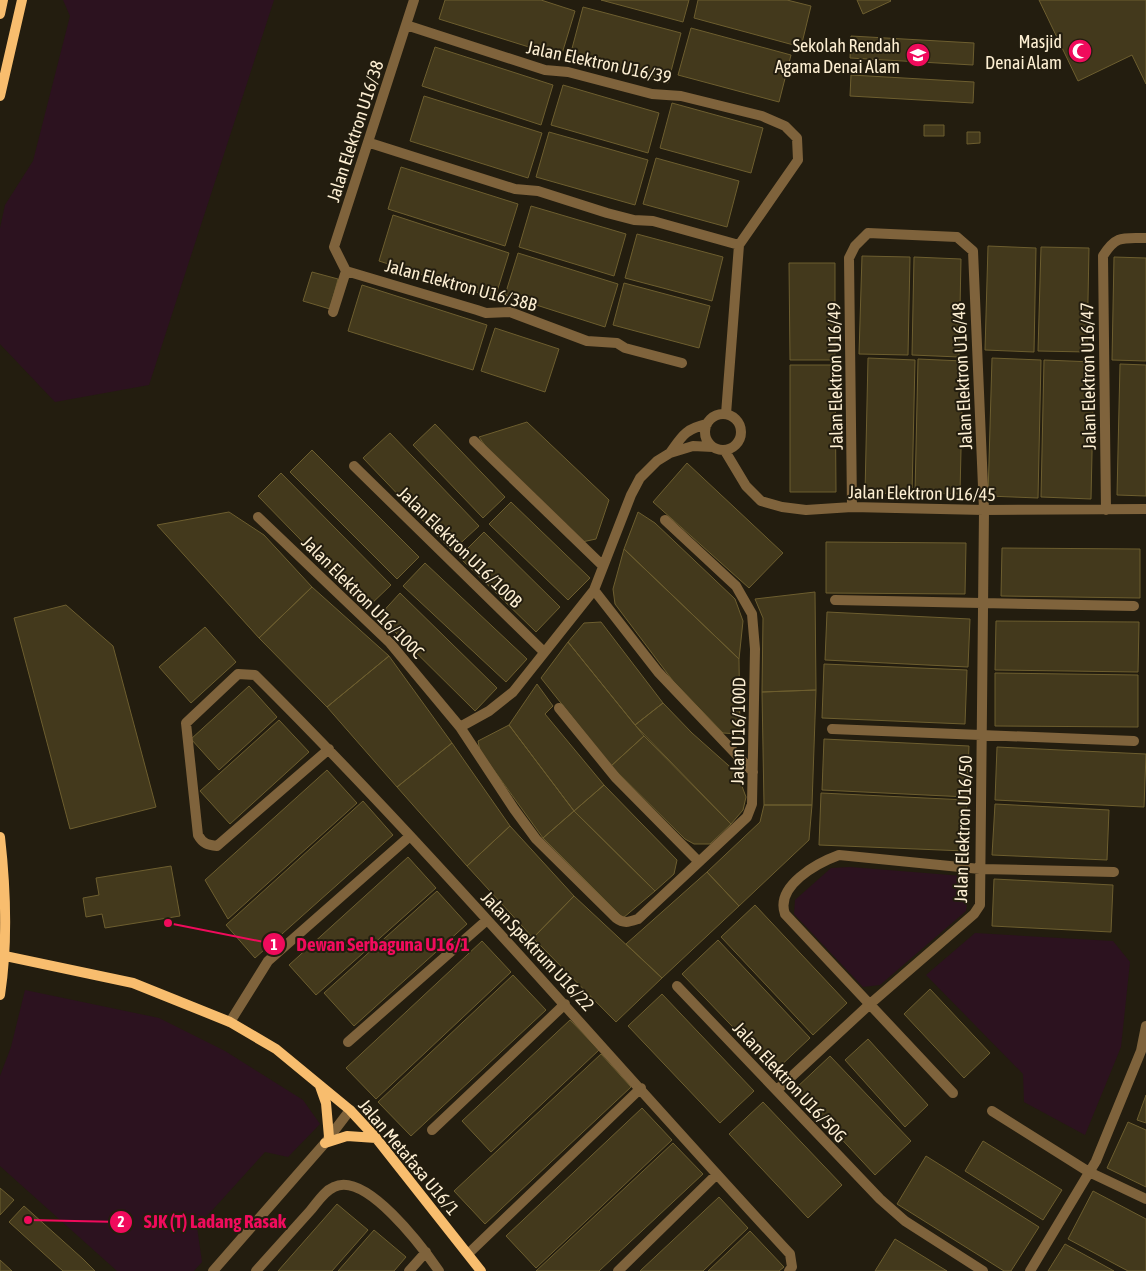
<svg xmlns="http://www.w3.org/2000/svg" width="1146" height="1271" font-family="'Asap Condensed',sans-serif">
	<style>
		.green { fill: #2c121f }
		.building { fill: #43391c; stroke: #6d5e2f }
		.lines { fill: none; stroke-linecap: round; stroke-linejoin: round }
		.street { stroke: #7f633c; stroke-width: 10 }
		.secondary { stroke: #f8bd6e; stroke-width: 10 }
		.labels { text-anchor: middle; dominant-baseline: central; stroke-width: 4; stroke-linejoin: round; paint-order: stroke }
		.poi-label { font-size: 18px; fill: #fdefd3; stroke: #231d0f; text-anchor: end }
		.street-label { font-size: 18px; fill: #fdefd3; stroke: #231d0f }
		.leader { fill: none; stroke: #f00b5c; stroke-width: 2 }
		.callout-dot { fill: #f00b5c; stroke: #231d0f; stroke-width: 2 }
		.mark-label { font-size: 15px; text-anchor: middle; font-weight: bold; fill: #fff }
		.callout-label { font-size: 19px; text-anchor: middle; font-weight: bold; fill: #f00b5c; stroke: #231d0f; stroke-width: 4; stroke-linejoin: round; paint-order: stroke }
	</style>
	<rect width="100%" height="100%" fill="#231d0f"/>
	<path class="green" d="M 63,0 L 274,0 L 149,385 L 55,402 L 0,344 L 0,228 L 5,205 L 33,161 L 70,16 Z
		M 850,867 L 963,876 L 969,890 L 966,911 L 880,985 L 863,987 L 794,914 L 795,900 L 831,868 Z
		M 975,933 L 1113,941 L 1130,962 L 1121,1047 L 1085,1135 L 1024,1102 L 1023,1074 L 926,975 Z
		M 25,990 L 159,1018 L 225,1051 L 303,1100 L 320,1124 L 288,1157 L 265,1152 L 197,1227 L 202,1262 L 194,1271 L 117,1271 L 0,1166 L 0,1076 L 11,1047 Z"/>
	<path class="building" d="M 445,0 L 541,0 L 575,11 L 561,57 L 439,19 Z
		M 601,0 L 689,0 L 683,22 Z
		M 698,0 L 787,0 L 811,6 L 801,47 L 694,18 Z
		M 857,0 L 890,0 L 891,1 L 863,14 Z
		M 1039,0 L 1146,0 L 1146,84 L 1132,55 L 1078,81 Z
		M 583,7 L 681,33 L 668,83 L 570,56 Z
		M 691,28 L 791,55 L 779,102 L 678,75 Z
		M 851,36 L 974,43 L 973,65 L 850,58 Z
		M 435,47 L 553,85 L 541,125 L 422,86 Z
		M 851,75 L 974,82 L 973,103 L 850,96 Z
		M 563,85 L 659,113 L 648,153 L 551,125 Z
		M 424,96 L 542,133 L 528,178 L 410,141 Z
		M 672,103 L 763,128 L 751,173 L 660,148 Z
		M 924,125 L 944,125 L 944,136 L 924,136 Z
		M 549,132 L 648,160 L 635,205 L 536,177 Z
		M 967,132 L 980,132 L 980,143 L 967,144 Z
		M 656,158 L 739,181 L 727,227 L 643,204 Z
		M 401,167 L 518,204 L 505,246 L 388,209 Z
		M 531,206 L 626,234 L 614,276 L 519,247 Z
		M 393,215 L 509,253 L 495,298 L 379,261 Z
		M 637,234 L 723,257 L 712,301 L 625,278 Z
		M 988,246 L 1036,248 L 1034,352 L 985,350 Z
		M 1041,247 L 1089,248 L 1087,352 L 1038,351 Z
		M 518,253 L 618,284 L 605,327 L 505,295 Z
		M 862,256 L 910,257 L 908,355 L 859,354 Z
		M 914,257 L 961,259 L 959,357 L 912,355 Z
		M 1114,257 L 1146,258 L 1146,361 L 1112,360 Z
		M 789,263 L 835,263 L 835,360 L 790,360 Z
		M 312,272 L 338,279 L 330,309 L 303,301 Z
		M 624,283 L 710,306 L 699,348 L 613,325 Z
		M 362,285 L 487,325 L 473,370 L 348,331 Z
		M 495,328 L 559,349 L 545,392 L 481,371 Z
		M 868,358 L 915,360 L 912,494 L 865,493 Z
		M 992,358 L 1041,360 L 1038,498 L 988,496 Z
		M 918,359 L 963,361 L 960,494 L 915,493 Z
		M 1044,360 L 1094,362 L 1091,499 L 1041,497 Z
		M 1120,364 L 1146,365 L 1146,496 L 1117,495 Z
		M 790,365 L 835,365 L 836,492 L 790,492 Z
		M 527,422 L 609,500 L 596,539 L 582,542 L 489,451 L 479,437 Z
		M 435,424 L 505,497 L 483,518 L 413,445 Z
		M 390,433 L 479,526 L 452,551 L 363,458 Z
		M 312,450 L 419,557 L 397,579 L 290,472 Z
		M 687,463 L 783,553 L 749,588 L 653,502 Z
		M 281,473 L 391,585 L 367,608 L 258,496 Z
		M 511,502 L 590,578 L 568,600 L 489,524 Z
		M 229,512 L 264,535 L 312,587 L 259,638 L 157,525 Z
		M 638,512 L 655,523 L 735,599 L 743,621 L 739,659 L 624,549 Z
		M 484,532 L 560,607 L 536,632 L 459,557 Z
		M 826,542 L 966,543 L 965,594 L 826,593 Z
		M 1002,548 L 1140,549 L 1140,598 L 1001,596 Z
		M 624,549 L 739,659 L 740,734 L 723,733 L 673,681 L 615,604 L 613,589 Z
		M 425,563 L 527,659 L 506,682 L 403,586 Z
		M 312,587 L 389,656 L 327,707 L 259,638 Z
		M 815,592 L 816,690 L 762,692 L 763,618 L 755,599 Z
		M 400,593 L 497,688 L 475,711 L 379,616 Z
		M 66,605 L 113,646 L 156,807 L 70,829 L 14,618 Z
		M 827,612 L 970,619 L 968,667 L 825,660 Z
		M 996,621 L 1139,622 L 1138,672 L 995,670 Z
		M 601,622 L 663,703 L 635,725 L 568,642 L 584,623 Z
		M 205,627 L 236,662 L 191,703 L 159,667 Z
		M 568,642 L 644,736 L 611,766 L 541,678 Z
		M 389,656 L 452,743 L 397,787 L 327,707 Z
		M 824,664 L 967,670 L 965,724 L 822,718 Z
		M 995,673 L 1138,675 L 1138,727 L 995,726 Z
		M 537,684 L 553,706 L 545,714 L 604,785 L 574,811 L 509,725 Z
		M 249,686 L 277,717 L 219,770 L 191,739 Z
		M 816,690 L 812,805 L 764,805 L 762,692 Z
		M 663,703 L 692,733 L 737,773 L 746,797 L 743,810 L 731,824 L 635,725 Z
		M 279,720 L 309,752 L 230,824 L 200,791 Z
		M 509,725 L 574,811 L 543,838 L 480,751 L 478,741 Z
		M 644,736 L 731,824 L 710,844 L 694,844 L 685,839 L 611,766 Z
		M 824,739 L 969,746 L 967,797 L 822,790 Z
		M 452,743 L 510,826 L 467,866 L 397,787 Z
		M 997,747 L 1146,754 L 1144,807 L 995,800 Z
		M 327,770 L 357,803 L 228,919 L 205,880 Z
		M 604,785 L 677,860 L 674,874 L 655,891 L 574,811 Z
		M 821,793 L 967,800 L 965,851 L 819,845 Z
		M 363,801 L 393,835 L 255,958 L 226,925 Z
		M 995,804 L 1109,810 L 1107,860 L 992,855 Z
		M 764,805 L 812,805 L 809,840 L 739,906 L 707,872 L 760,822 Z
		M 574,811 L 655,891 L 623,918 L 543,838 Z
		M 510,826 L 574,896 L 533,938 L 467,866 Z
		M 408,857 L 436,888 L 316,995 L 289,965 Z
		M 171,866 L 180,916 L 105,928 L 102,914 L 86,917 L 83,898 L 99,895 L 96,878 Z
		M 707,872 L 739,906 L 662,978 L 626,944 Z
		M 994,879 L 1113,885 L 1111,932 L 992,926 Z
		M 437,891 L 467,924 L 354,1026 L 324,993 Z
		M 574,896 L 662,978 L 616,1022 L 533,938 Z
		M 755,905 L 847,1003 L 813,1035 L 721,937 Z
		M 718,940 L 810,1038 L 775,1071 L 682,974 Z
		M 482,941 L 511,972 L 376,1099 L 346,1068 Z
		M 513,975 L 546,1010 L 411,1136 L 378,1102 Z
		M 930,989 L 990,1053 L 964,1078 L 904,1014 Z
		M 662,994 L 754,1091 L 720,1123 L 628,1026 Z
		M 570,1020 L 599,1050 L 491,1152 L 462,1121 Z
		M 868,1039 L 928,1105 L 905,1127 L 845,1060 Z
		M 601,1054 L 631,1087 L 485,1224 L 454,1191 Z
		M 830,1056 L 911,1141 L 875,1175 L 795,1089 Z
		M 1146,1095 L 1146,1123 L 1137,1120 Z
		M 763,1102 L 842,1185 L 808,1218 L 729,1134 Z
		M 642,1108 L 672,1140 L 536,1268 L 506,1236 Z
		M 1128,1122 L 1146,1130 L 1146,1187 L 1107,1168 Z
		M 983,1141 L 1062,1190 L 1043,1220 L 965,1171 Z
		M 673,1143 L 703,1174 L 599,1271 L 536,1271 Z
		M 926,1156 L 1039,1227 L 1011,1271 L 1004,1271 L 897,1204 Z
		M 0,1188 L 14,1200 L 0,1215 Z
		M 1093,1191 L 1146,1219 L 1146,1271 L 1128,1271 L 1068,1239 Z
		M 719,1197 L 748,1228 L 703,1271 L 640,1271 Z
		M 337,1204 L 368,1230 L 332,1271 L 278,1271 Z
		M 24,1206 L 83,1259 L 95,1271 L 63,1271 L 31,1242 L 9,1222 Z
		M 374,1230 L 406,1257 L 394,1271 L 338,1271 Z
		M 750,1231 L 784,1267 L 779,1271 L 708,1271 Z
		M 895,1239 L 947,1271 L 875,1271 Z
		M 1065,1244 L 1114,1271 L 1048,1271 Z
		M 0,1260 L 12,1271 L 0,1271 Z"/>
	<g class="lines">
		<path class="street" d="M 406,25 L 545,70 L 568,72 L 652,94 L 681,96 L 762,116 L 785,126 L 797,138 L 798,160 L 739,245 L 726,414
			M 370,143 L 515,189 L 538,191 L 607,213 L 634,220 L 653,221 L 739,245
			M 346,271 L 477,310 L 486,313 L 510,312 L 587,341 L 617,343 L 625,348 L 682,363
			M 346,271 L 334,247 L 414,0
			M 333,312 L 346,271
			M705 432a18 18 0 1 1 36 0a18 18 0 1 1-36 0Z
			M 474,441 L 603,566
			M 725,451 L 746,486 L 761,501 L 782,507 L 806,510 L 852,507 L 984,510 L 1146,509
			M 670,453 C 682,436 685,429 707,424
			M 354,466 L 544,652
			M 1106,510 L 1103,256 C 1116,235 1123,238 1146,238
			M 258,517 L 390,643 L 460,727 L 514,809 L 536,839 L 616,918 C 624,924 629,922 638,919 L 747,817 L 752,804 L 755,649 L 752,614 L 736,586 L 665,520
			M 594,590 L 658,672 L 753,772
			M 835,600 L 1134,606
			M 559,708 L 616,778 L 699,862
			M 460,727 L 489,711 L 513,692 L 594,590 L 631,495 L 640,478 L 657,461 L 670,453 L 693,446 L 713,447
			M 832,729 L 1134,741
			M 329,749 L 217,846 C 208,845 203,844 198,835 L 186,723 L 238,674 L 255,675 C 441,860 611,1061 790,1254 L 792,1267 L 789,1271
			M 677,986 L 880,1199 L 905,1221 L 983,1271
			M 230,1022 L 268,961 L 410,836
			M 348,1042 L 487,920
			M 777,1090 L 870,1004 L 974,914 L 980,905 L 984,510 L 973,251 L 957,237 L 868,233 L 855,246 L 849,258 L 852,507
			M 953,1093 L 785,914 C 775,886 817,863 839,855 L 980,869 L 1114,872
			M 992,1111 L 1089,1172 L 1146,1199
			M 432,1130 L 565,1004
			M 469,1253 L 641,1088
			M 213,1271 L 325,1143 L 350,1110
			M 256,1271 C 274,1251 292,1231 310,1211 C 317,1203 324,1191 334,1187 C 366,1171 423,1248 439,1271
			M 409,1271 L 426,1252
			M 618,1271 L 716,1175
			M 1030,1271 L 1096,1161 L 1141,1051 L 1146,1026"/>
		<path class="secondary" d="M 0,14 L 3,0
			M 0,96 L 22,0
			M 0,837 C 6,890 8,943 0,995
			M 0,955 L 133,983 L 230,1022 L 276,1049 L 350,1110 L 376,1138 L 481,1271
			M 320,1086 L 326,1103 L 329,1137
			M 325,1143 L 347,1136 L 376,1138"/>
	</g>
	<defs>
		<g id="mosque-disc" transform="scale(1.25)"><circle r="9.5" fill="#f00b5c" stroke="#231d0f"/><path d="M3.5-4.9A6 6 0 1 0 3.5 4.9A5 5 0 1 1 3.5-4.9Z" fill="#fff"/></g>
		<g id="school-disc" transform="scale(1.25)"><circle r="9.5" fill="#f00b5c" stroke="#231d0f"/><path d="M0-5L7-2L0 1L-7-2ZM-4 1L0 2.5L4 1V4Q0 6-4 4Z" fill="#fff"/></g>
	</defs>
	<g fill-rule="evenodd">
		<use href="#mosque-disc" x="1080" y="51"/>
		<use href="#school-disc" x="918" y="55"/>
	</g>
	<g class="labels">
		<g class="poi-label">
			<text x="1062" y="41">Masjid<tspan x="1062" dy="21">Denai Alam</tspan></text>
			<text x="900" y="45">Sekolah Rendah<tspan x="900" dy="21">Agama Denai Alam</tspan></text>
		</g>
		<g class="street-label">
			<text transform="translate(599 62) rotate(12)">Jalan Elektron U16/39</text>
			<text transform="translate(355 131) rotate(-72)">Jalan Elektron U16/38</text>
			<text transform="translate(461 285) rotate(15)">Jalan Elektron U16/38B</text>
			<text transform="translate(835 376) rotate(-91)">Jalan Elektron U16/49</text>
			<text transform="translate(962 376) rotate(-93)">Jalan Elektron U16/48</text>
			<text transform="translate(1088 376) rotate(-91)">Jalan Elektron U16/47</text>
			<text transform="translate(922 493) rotate(1)">Jalan Elektron U16/45</text>
			<text transform="translate(460 547) rotate(44)">Jalan Elektron U16/100B</text>
			<text transform="translate(363 597) rotate(45)">Jalan Elektron U16/100C</text>
			<text transform="translate(738 731) rotate(-89)">Jalan U16/100D</text>
			<text transform="translate(963 829) rotate(-88)">Jalan Elektron U16/50</text>
			<text transform="translate(538 951) rotate(47)">Jalan Spektrum U16/22</text>
			<text transform="translate(790 1082) rotate(47)">Jalan Elektron U16/50G</text>
			<text transform="translate(409 1157) rotate(50)">Jalan Metafasa U16/1</text>
		</g>
	</g>
	<path class="leader" d="M168 923L274 944M28 1220L121 1222"/>
	<g class="callout-dot">
		<circle cx="168" cy="923" r="5"/>
		<circle cx="28" cy="1220" r="5"/>
		<circle cx="274" cy="944" r="12"/>
		<circle cx="121" cy="1222" r="12"/>
	</g>
	<g class="mark-label">
		<text x="274" y="950">1</text>
		<text x="121" y="1227">2</text>
	</g>
	<g class="callout-label">
		<text x="383" y="951">Dewan Serbaguna U16/1</text>
		<text x="215" y="1228">SJK (T) Ladang Rasak</text>
	</g>
</svg>
